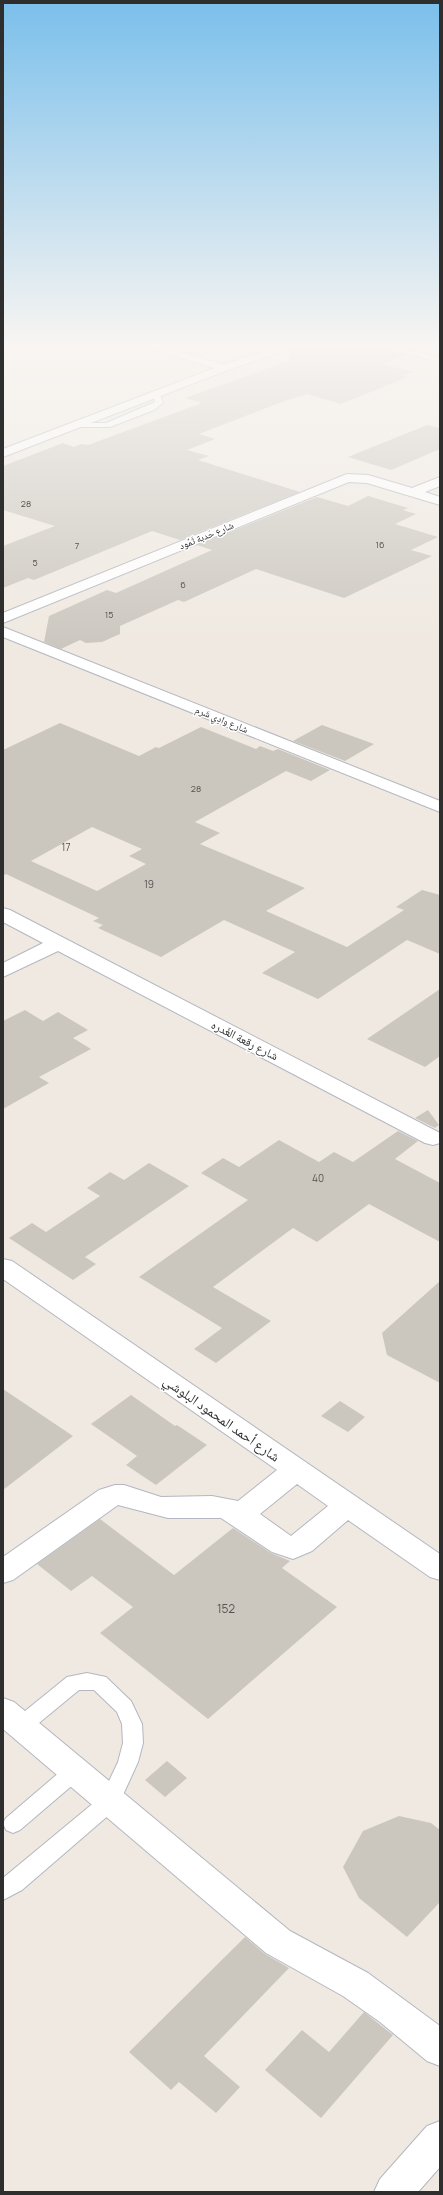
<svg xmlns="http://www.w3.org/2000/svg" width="443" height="2195" font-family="Manrope,'Noto Naskh Arabic',sans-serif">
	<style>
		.building { fill: #cbc7bf; fill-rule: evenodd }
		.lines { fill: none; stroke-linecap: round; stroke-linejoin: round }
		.lane-casing { stroke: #b4b7c1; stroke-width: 2 }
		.street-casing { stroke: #b4b7c1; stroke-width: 2 }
		.secondary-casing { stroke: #b4b7c1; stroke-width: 2 }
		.lane { fill: #fff; fill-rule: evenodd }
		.street { fill: #fff; fill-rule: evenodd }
		.secondary { fill: #fff; fill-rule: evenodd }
		.labels { text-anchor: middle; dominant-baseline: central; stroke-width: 3; stroke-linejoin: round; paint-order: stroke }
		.far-number-label { font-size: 9px; fill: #555452 }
		.far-street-label { font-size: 10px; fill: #2e2e2e; stroke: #fff }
		.number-label { font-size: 10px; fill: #555452 }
		.street-label { font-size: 12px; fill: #2e2e2e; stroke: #fff }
		.near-number-label { font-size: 12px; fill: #555452 }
		.near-street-label { font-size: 14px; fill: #2e2e2e; stroke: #fff }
	</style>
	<rect width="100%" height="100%" fill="#efe9e1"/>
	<path class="building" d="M 311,342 L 361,342 L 406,355 L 382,364 L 413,372 L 402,376 L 408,377 L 341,404 L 307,394 L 282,402 L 199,434 L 215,439 L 187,450 L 209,456 L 198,460 L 300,492 L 180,540 L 152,531 L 34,580 L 28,578 L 3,588 L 3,546 L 55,526 L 3,510 L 3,466 L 63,443 L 74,447 L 81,444 L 88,445 L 202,403 L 185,398 L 289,361 L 290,350 Z
		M 384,342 L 434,342 L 434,344 L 417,351 Z
		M 427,425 L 440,428 L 440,449 L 391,470 L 348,457 Z
		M 368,496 L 408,508 L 403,510 L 416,514 L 395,524 L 438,537 L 411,550 L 432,556 L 344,598 L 256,569 L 184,602 L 178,600 L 120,626 L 120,634 L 102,642 L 86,643 L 80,640 L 61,649 L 44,642 L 49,616 L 107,590 L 116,593 L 212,550 L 197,545 L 317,497 L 348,506 Z
		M 60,723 L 139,756 L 156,747 L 159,748 L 201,727 L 256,749 L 260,746 L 273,751 L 278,749 L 330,770 L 311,781 L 286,771 L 195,822 L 220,833 L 200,844 L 305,888 L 266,911 L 347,947 L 404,910 L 396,907 L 422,890 L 440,895 L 440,954 L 407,940 L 318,999 L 262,973 L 295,952 L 224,920 L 161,957 L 98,928 L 103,925 L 93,921 L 99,918 L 6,874 L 3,876 L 3,750 ZM 92,827 L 142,849 L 129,856 L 146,864 L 97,891 L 31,861 Z
		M 322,725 L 341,732 L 374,744 L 345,761 L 293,741 Z
		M 440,989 L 440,1056 L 425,1067 L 367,1039 Z
		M 25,1010 L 43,1021 L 58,1012 L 88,1030 L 73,1038 L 91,1049 L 39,1077 L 49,1083 L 3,1109 L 3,1021 Z
		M 428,1110 L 439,1125 L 435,1128 L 415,1118 Z
		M 398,1131 L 418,1141 L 395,1159 L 440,1183 L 440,1242 L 369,1204 L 317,1242 L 293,1228 L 213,1287 L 271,1321 L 216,1363 L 194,1349 L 222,1328 L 139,1277 L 248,1200 L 201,1173 L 223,1158 L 239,1167 L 279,1140 L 319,1162 L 334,1152 L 353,1162 Z
		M 149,1163 L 189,1186 L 85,1257 L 96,1264 L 73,1280 L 9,1238 L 32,1223 L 46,1232 L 100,1196 L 87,1188 L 110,1172 L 124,1180 Z
		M 440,1281 L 440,1383 L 387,1355 L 382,1333 Z
		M 3,1389 L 73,1436 L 3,1490 Z
		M 131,1395 L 175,1426 L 177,1425 L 207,1445 L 156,1485 L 126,1465 L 137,1456 L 91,1424 Z
		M 340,1401 L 365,1417 L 348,1432 L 321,1416 Z
		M 100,1519 L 174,1575 L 233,1528 L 271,1553 L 290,1561 L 282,1568 L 337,1607 L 208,1719 L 100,1633 L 133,1607 L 92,1576 L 71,1591 L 37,1564 Z
		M 167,1761 L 187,1778 L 165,1797 L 145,1780 Z
		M 399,1816 L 431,1823 L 440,1830 L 440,1902 L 407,1937 L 359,1898 L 343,1867 L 363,1831 Z
		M 245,1937 L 265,1954 L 289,1968 L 204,2056 L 240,2087 L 216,2113 L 179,2082 L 171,2090 L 129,2052 Z
		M 364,2012 L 393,2035 L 321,2118 L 265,2070 L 302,2030 L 329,2052 Z"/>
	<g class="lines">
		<g class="lane-casing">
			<path id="lane" d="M 362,342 L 376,342 L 440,358 L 440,362 Z
				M 153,392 L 159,392 L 163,403 L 154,410 L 110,427 L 75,427 L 71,425 L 75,423 L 106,423 L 155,402 Z
				M 87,1673 L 106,1677 L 131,1701 L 142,1724 L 143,1743 L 138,1762 L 117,1808 L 22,1890 L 3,1900 L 3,1878 L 102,1796 L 118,1762 L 123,1743 L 122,1724 L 117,1712 L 94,1690 L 79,1690 L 28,1732 L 21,1734 L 14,1732 L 11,1726 L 14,1720 L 67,1677 Z
				M 75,1762 L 82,1765 L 85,1771 L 82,1777 L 20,1830 L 13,1833 L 6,1830 L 3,1823 L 6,1818 L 68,1765 Z"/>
		</g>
		<g class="street-casing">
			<path id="street" d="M 129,342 L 148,342 L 228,366 L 230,368 L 228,370 L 220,370 Z
				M 347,474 L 368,475 L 412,488 L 440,477 L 440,486 L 425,492 L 440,497 L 440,505 L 367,483 L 349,482 L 3,623 L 3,613 Z
				M 3,627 L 440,801 L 440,812 L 3,637 Z
				M 3,908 L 10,910 L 440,1133 L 440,1143 L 433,1145 L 425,1143 L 58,951 L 3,977 L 3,963 L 43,943 L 3,922 Z
				M 3,1259 L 12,1261 L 440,1554 L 440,1580 L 430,1577 L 348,1520 L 312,1551 L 293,1559 L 272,1552 L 221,1518 L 168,1518 L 118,1505 L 13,1580 L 3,1583 L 3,1557 L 99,1490 L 115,1485 L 124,1485 L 161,1497 L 212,1496 L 238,1501 L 277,1470 L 3,1279 ZM 297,1484 L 328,1506 L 291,1536 L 260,1514 Z
				M 3,1698 L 14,1702 L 290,1931 L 368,1973 L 440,2026 L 440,2066 L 427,2061 L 380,2022 L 343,1996 L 266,1953 L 3,1729 Z
				M 440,2121 L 440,2167 L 418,2192 L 374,2192 L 380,2179 L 427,2126 Z"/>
		</g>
		<g class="secondary-casing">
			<path id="secondary" d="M 292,342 L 310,342 L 228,370 L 3,457 L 3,449 L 220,366 Z"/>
		</g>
		<use href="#lane" class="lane"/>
		<use href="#street" class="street"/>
		<use href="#secondary" class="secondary"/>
	</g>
	<linearGradient id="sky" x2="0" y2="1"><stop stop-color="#7abfeb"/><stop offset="0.53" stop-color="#f8f5f2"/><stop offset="1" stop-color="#f8f5f2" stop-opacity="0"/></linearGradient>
	<rect width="443" height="650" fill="url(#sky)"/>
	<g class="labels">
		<g class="far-number-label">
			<text x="26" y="503">28</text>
			<text x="380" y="544">16</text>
			<text x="77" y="545">7</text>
			<text x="35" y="562">5</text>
			<text x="183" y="584">6</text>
			<text x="109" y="614">15</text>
			<text x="196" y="788">28</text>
		</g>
		<g class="far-street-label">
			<text transform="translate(206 535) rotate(-22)">شارع حَدبة ثَمُود</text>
			<text transform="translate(222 719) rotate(22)">شارع وادِي شَرم</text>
		</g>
		<g class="number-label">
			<text x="66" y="847">17</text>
			<text x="149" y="884">19</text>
			<text x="318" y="1178">40</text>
		</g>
		<g class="street-label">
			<text transform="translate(245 1040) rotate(27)">شارع رِقعة الغَدره</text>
		</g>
		<g class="near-number-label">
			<text x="226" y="1608">152</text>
		</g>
		<g class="near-street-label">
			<text transform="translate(222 1418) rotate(35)">شارع أحمد المحمود البلوشي</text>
		</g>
	</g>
	<rect width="443" height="2195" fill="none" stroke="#2e2e2e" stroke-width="8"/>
</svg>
